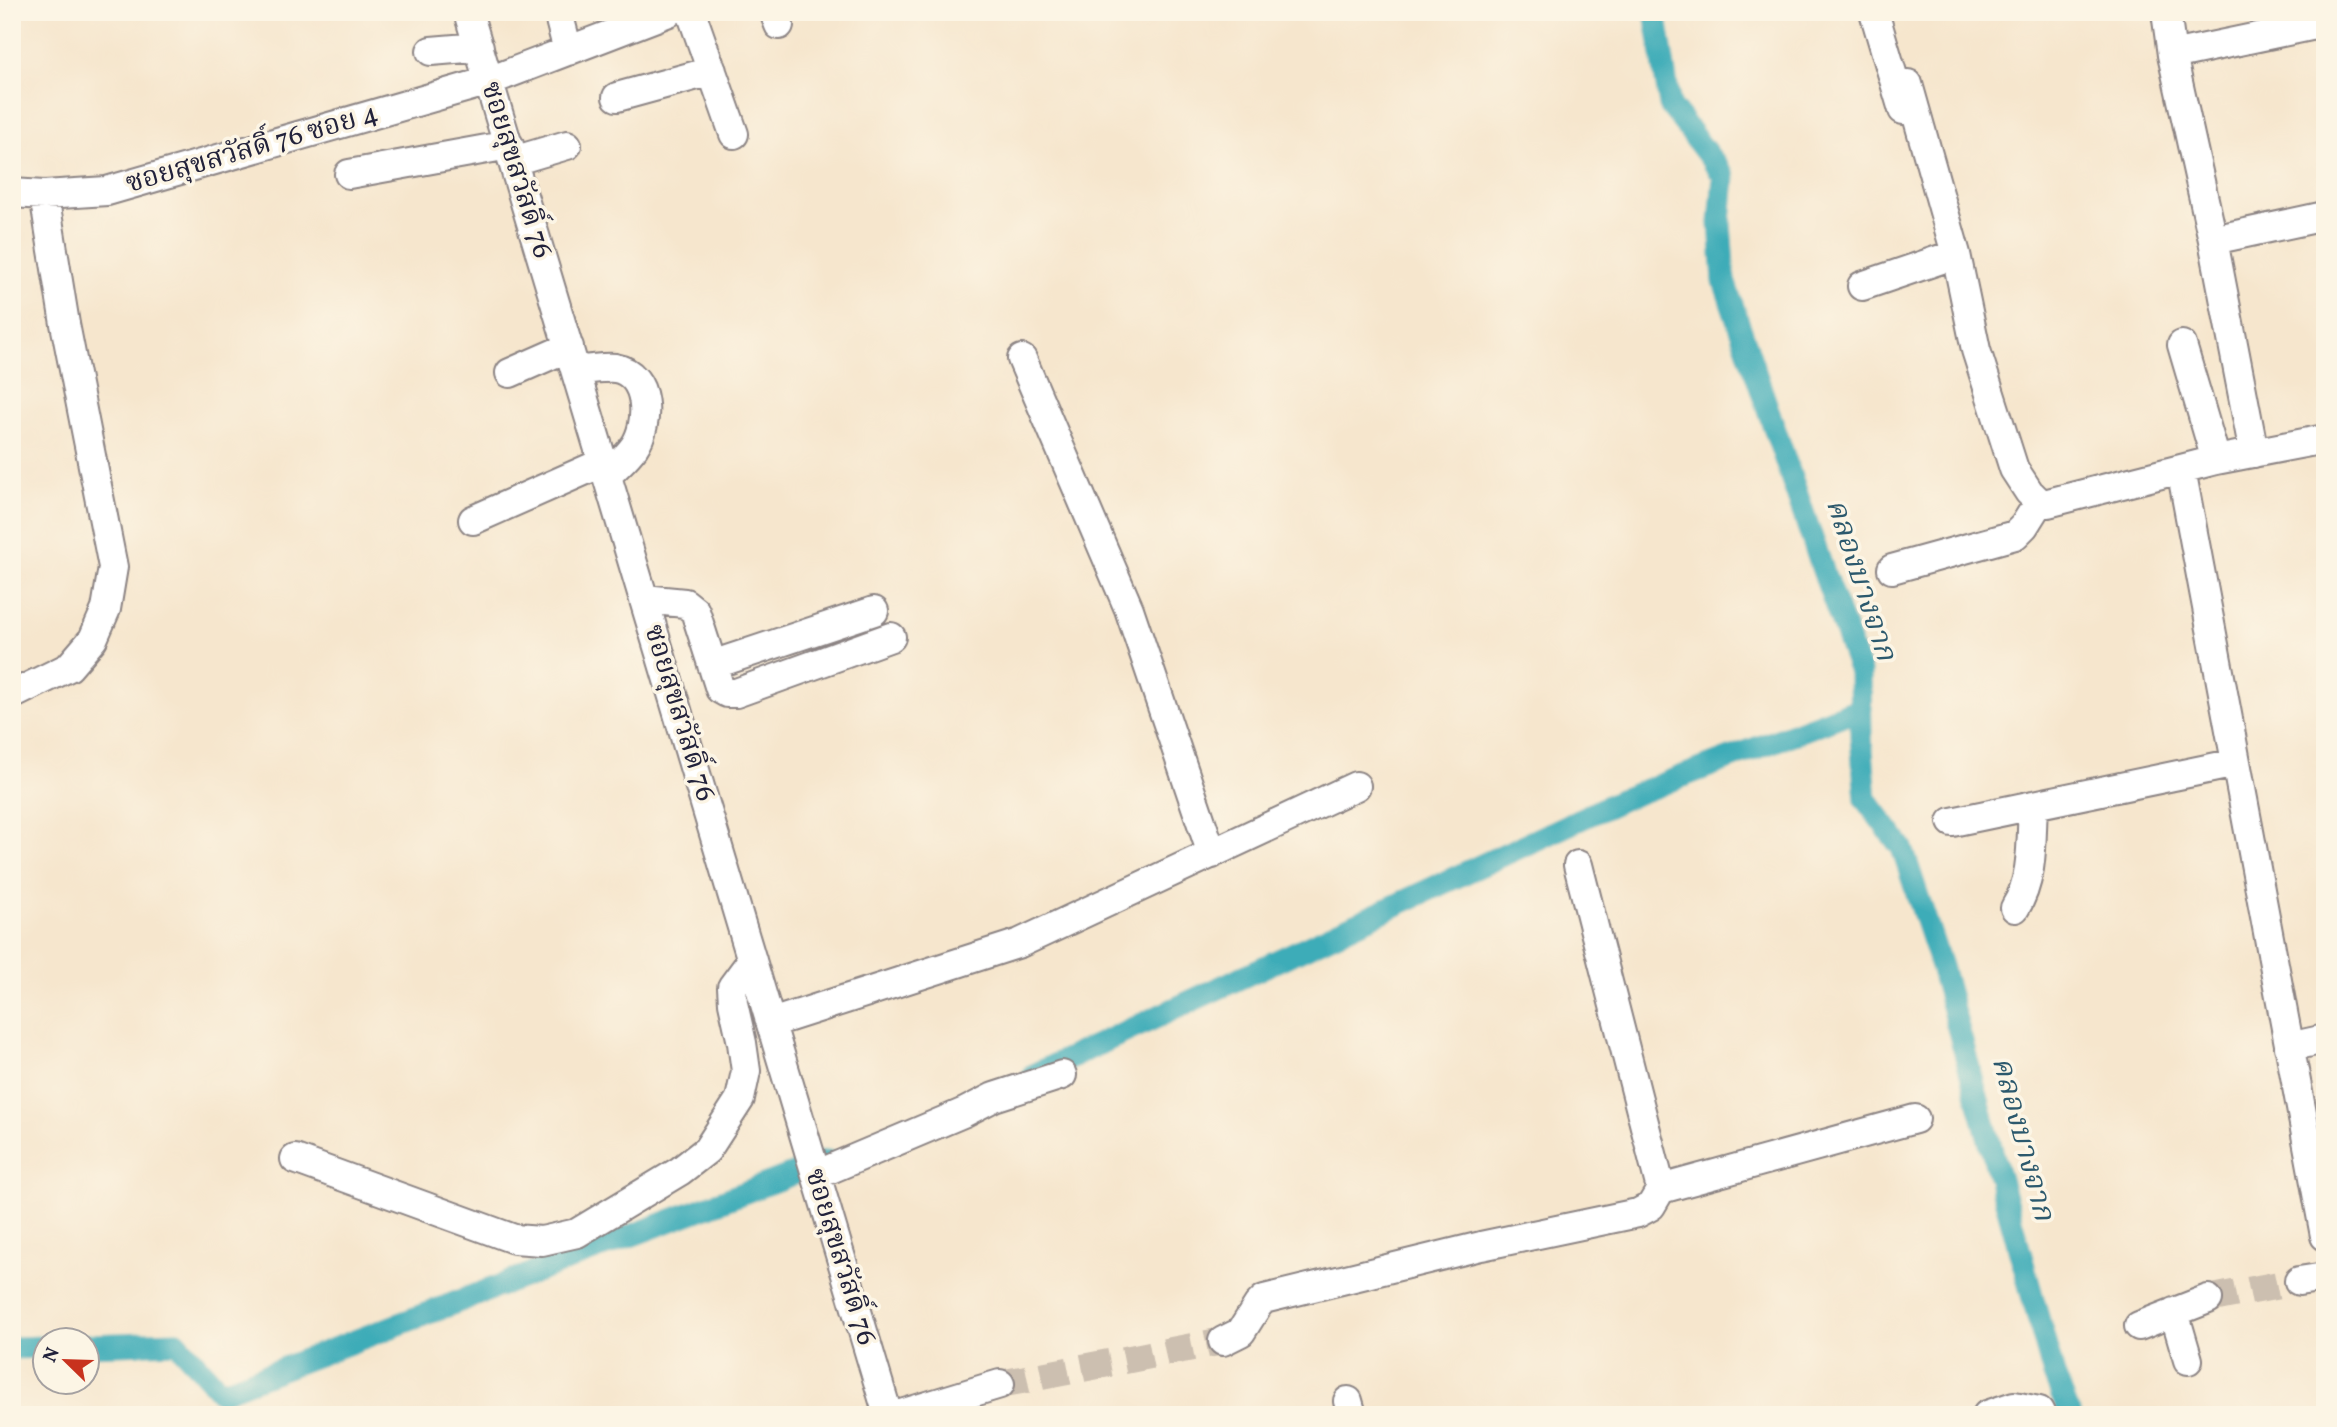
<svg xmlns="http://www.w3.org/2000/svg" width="2337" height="1427" font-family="Vollkorn,'Noto Serif Thai',serif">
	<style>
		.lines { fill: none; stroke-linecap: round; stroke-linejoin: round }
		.canal { stroke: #3cacb8; stroke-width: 23 }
		.minor-tunnel { stroke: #ccbfb0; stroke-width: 28; stroke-dasharray: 28 14; stroke-linecap: butt }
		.minor-casing { stroke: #8c8484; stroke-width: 32 }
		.minor { stroke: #fff; stroke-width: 28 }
		.labels { text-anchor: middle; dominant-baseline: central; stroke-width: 7; stroke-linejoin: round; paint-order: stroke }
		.street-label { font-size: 28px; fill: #22223b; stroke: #fcf5e5 }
		.water-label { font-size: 30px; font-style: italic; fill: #2c596d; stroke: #fcf5e5 }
	</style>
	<rect width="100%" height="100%" fill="#fcf5e5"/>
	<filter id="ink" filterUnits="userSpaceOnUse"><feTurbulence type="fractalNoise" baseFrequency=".0143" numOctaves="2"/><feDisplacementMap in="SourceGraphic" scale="14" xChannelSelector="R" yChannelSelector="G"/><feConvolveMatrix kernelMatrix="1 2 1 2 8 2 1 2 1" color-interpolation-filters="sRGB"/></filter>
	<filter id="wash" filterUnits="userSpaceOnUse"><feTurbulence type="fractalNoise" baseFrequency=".00686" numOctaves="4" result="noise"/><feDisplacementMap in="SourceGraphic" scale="28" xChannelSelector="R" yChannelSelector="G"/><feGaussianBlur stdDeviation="1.57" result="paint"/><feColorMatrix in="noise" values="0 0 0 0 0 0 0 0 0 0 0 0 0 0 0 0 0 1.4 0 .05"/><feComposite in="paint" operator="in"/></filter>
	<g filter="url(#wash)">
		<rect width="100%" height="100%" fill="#f6e6cd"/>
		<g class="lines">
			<path class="canal" d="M 1655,12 L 1670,105 L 1724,176 L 1720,223 L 1724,281 L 1825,576 L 1860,672 L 1861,737 L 1866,800 L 1902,848 L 1941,966 L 2054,1375 L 2070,1415
				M 1033,1075 L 1623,799 L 1861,708
				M 88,1345 L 177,1342 L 221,1392 L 827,1161
				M 12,1348 L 46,1347"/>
		</g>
	</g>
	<g filter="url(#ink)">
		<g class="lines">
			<path class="minor-tunnel" d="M 2208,1299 L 2299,1281
				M 1000,1384 L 1223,1341"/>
			<g class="minor-casing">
				<path id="minor" d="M 468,12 L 888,1415
					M 558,12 L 568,51
					M 691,12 L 734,134
					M 774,12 L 779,25
					M 1874,12 L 1903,110
					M 2166,12 L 2172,55 L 2213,240 L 2254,453
					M 431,51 L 479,47
					M 2172,55 L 2325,23
					M 1908,84 L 1956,254 L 1976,350 L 2014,469 L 2029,492 L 2039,502 L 2048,503 L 2216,460 L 2325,439
					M 617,97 L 712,71
					M 513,161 L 567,145
					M 349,174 L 509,145
					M 12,193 L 44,195 L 107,191 L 489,81 L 669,12
					M 2213,240 L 2325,216
					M 1862,286 L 1956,254
					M 2182,345 L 2216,460
					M 1022,359 L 1129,609 L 1212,854
					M 577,370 C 589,370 603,367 615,368 C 650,374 650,424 634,447 C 627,457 616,466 608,475
					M 510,373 L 569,347
					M 2181,469 L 2325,1236
					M 473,520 L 604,462
					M 1892,569 L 2015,535 L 2024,526 L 2039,502
					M 644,599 L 685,603 L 695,611 L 720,689 L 727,693 L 736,693 L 891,637
					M 712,665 L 874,611
					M 12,695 L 69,667 L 93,639 L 106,609 L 113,567 L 65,324 L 44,195
					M 1952,822 L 2236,763
					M 2015,908 C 2034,879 2031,838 2033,805
					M 771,1023 L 1020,943 L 1356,786
					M 2289,1047 L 2325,1039
					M 295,1159 L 514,1239 L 542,1241 L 577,1233 L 680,1171 L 707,1150 L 740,1099 L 746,1071 L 742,1043 L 733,1003 L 732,987 L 752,960
					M 816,1175 L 965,1112 L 994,1097 L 1062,1075
					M 1661,1189 L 1915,1119
					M 2299,1281 L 2325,1277
					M 2174,1312 L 2188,1360
					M 2139,1326 L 2208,1299
					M 1223,1341 L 1241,1332 L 1258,1305 L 1264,1299 L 1481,1246 L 1638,1213 L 1651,1206 L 1661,1189 L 1578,865
					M 1348,1401 L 1352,1415
					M 898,1415 L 1000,1384
					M 1987,1415 L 2014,1406 L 2039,1411 L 2041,1415"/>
			</g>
			<use href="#minor" class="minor"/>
		</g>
	</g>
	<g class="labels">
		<g class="street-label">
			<text transform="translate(252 149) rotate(-16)">ซอยสุขสวัสดิ์ 76 ซอย 4</text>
			<text transform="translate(516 170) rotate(73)">ซอยสุขสวัสดิ์ 76</text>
			<text transform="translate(679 713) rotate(73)">ซอยสุขสวัสดิ์ 76</text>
			<text transform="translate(840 1257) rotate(73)">ซอยสุขสวัสดิ์ 76</text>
		</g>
		<g class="water-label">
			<text transform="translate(1860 580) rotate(72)">คลองบางจาก</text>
			<text transform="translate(2022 1139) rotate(75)">คลองบางจาก</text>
		</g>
	</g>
	<rect width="2337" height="1427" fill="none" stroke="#fcf5e5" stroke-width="42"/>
	<g transform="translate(66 1361) rotate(293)"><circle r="33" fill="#fcf5e5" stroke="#a5a1a1" stroke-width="2"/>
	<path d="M0-5L12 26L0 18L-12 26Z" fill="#c8321e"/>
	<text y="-10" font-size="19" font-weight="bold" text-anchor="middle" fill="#22223b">N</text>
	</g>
</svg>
